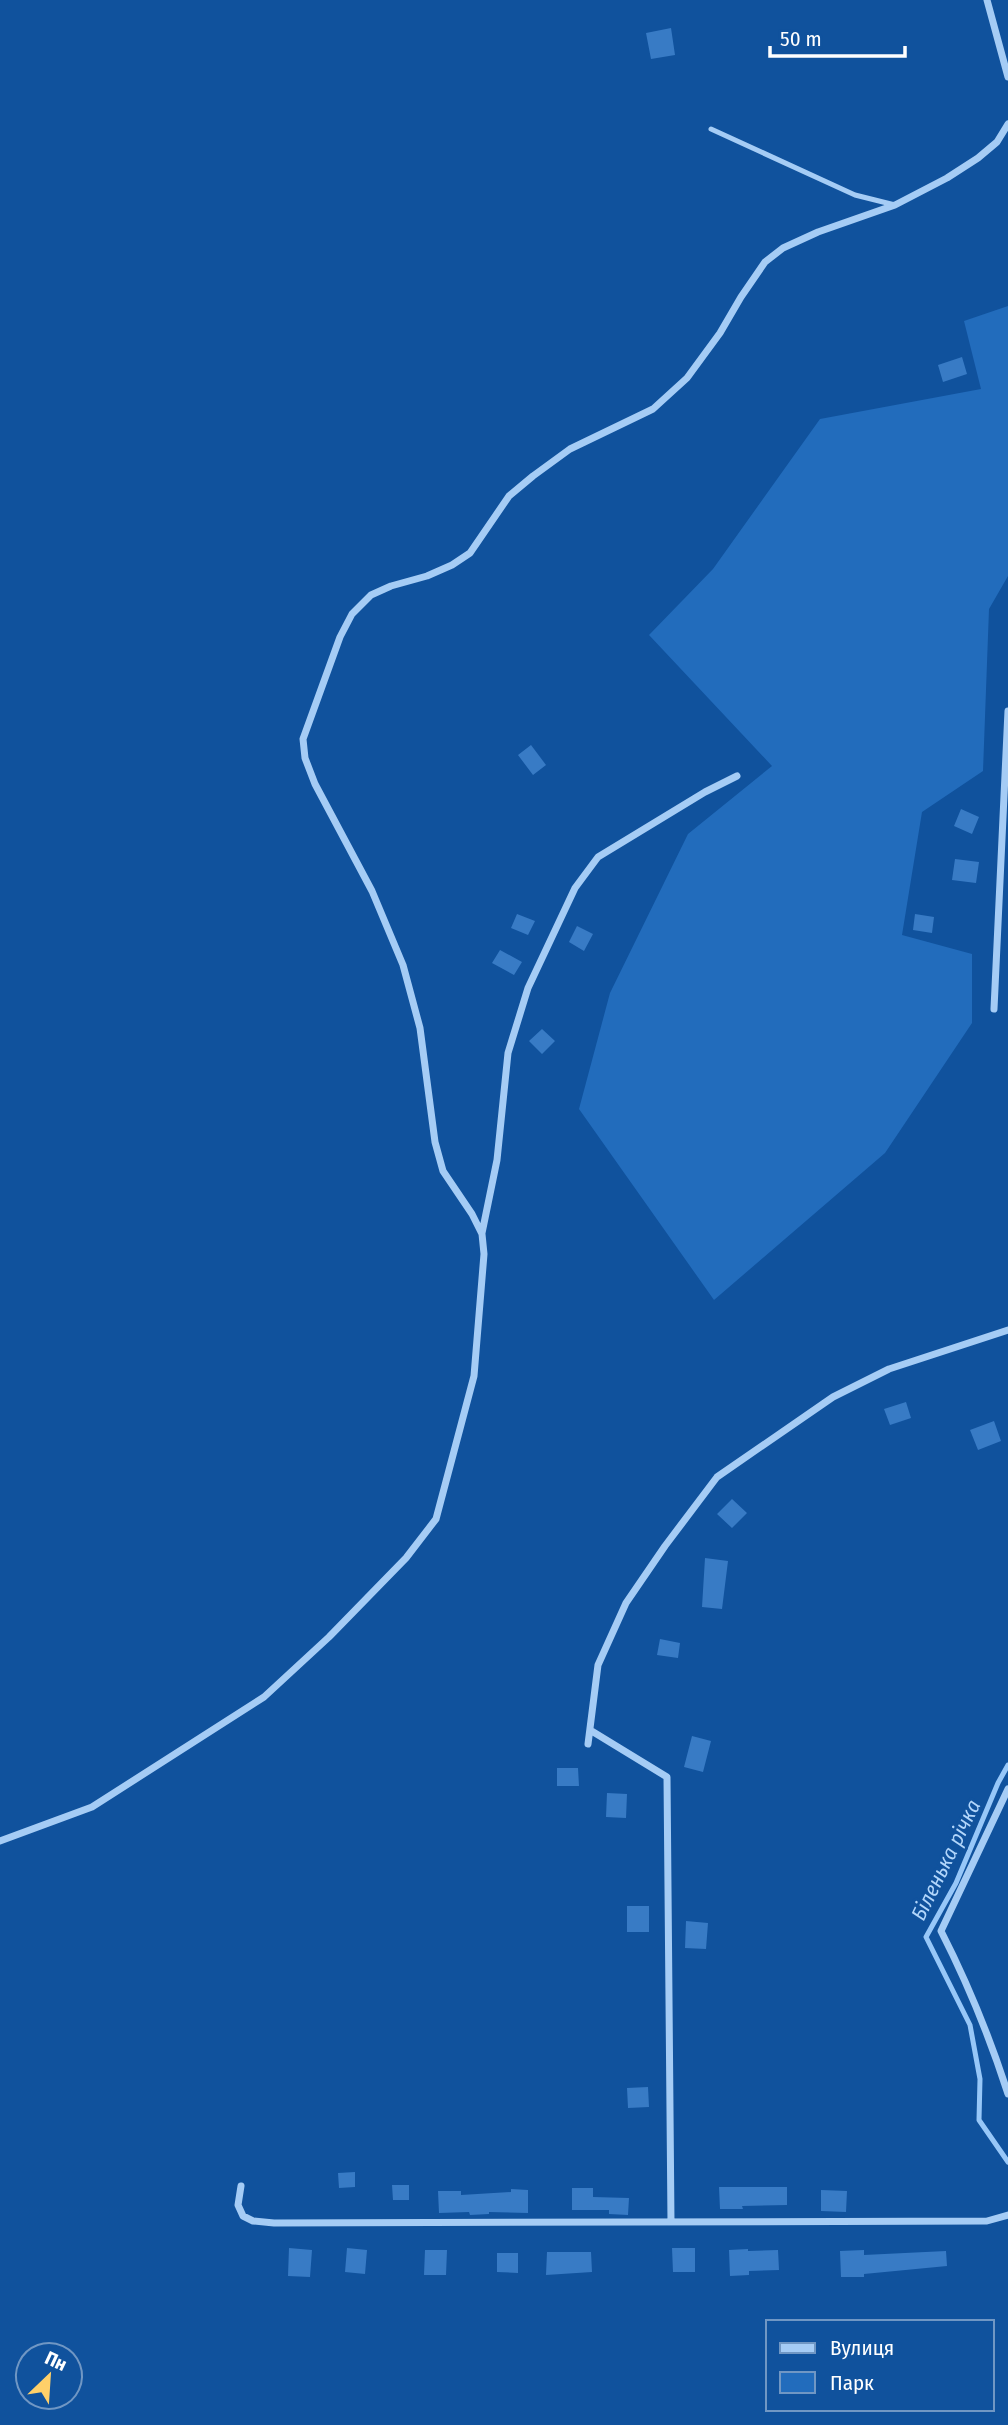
<svg xmlns="http://www.w3.org/2000/svg" width="1008" height="2425" font-family="'Fira Sans Condensed',sans-serif">
	<style>
		.green { fill: #226cbc }
		.lines { fill: none; stroke-linecap: round; stroke-linejoin: round }
		.stream { stroke: #97c7f8; stroke-width: 5 }
		.building { fill: #387bc5 }
		.lane { stroke: #a5ccf5; stroke-width: 5 }
		.street { stroke: #a5ccf5; stroke-width: 7 }
		.labels { text-anchor: middle; dominant-baseline: central; stroke-width: 6; stroke-linejoin: round; paint-order: stroke }
		.water-label { font-size: 21px; font-style: italic; fill: #b2d6fb; stroke: #10529d }
	</style>
	<rect width="100%" height="100%" fill="#10529d"/>
	<path class="green" d="M 1008,306 L 1008,576 L 989,609 L 983,771 L 922,812 L 902,935 L 972,954 L 972,1023 L 885,1153 L 714,1300 L 579,1109 L 610,993 L 688,834 L 772,766 L 649,635 L 713,569 L 820,419 L 981,389 L 964,321 Z"/>
	<g class="lines">
		<path class="stream" d="M 1008,1765 L 998,1783 L 956,1883 L 926,1937 L 970,2025 L 980,2079 L 979,2120 L 1008,2162"/>
	</g>
	<path class="building" d="M 671,28 L 675,55 L 651,59 L 646,33 Z
		M 962,357 L 967,374 L 943,382 L 938,365 Z
		M 531,745 L 546,765 L 533,775 L 518,755 Z
		M 961,809 L 979,817 L 972,834 L 954,826 Z
		M 955,859 L 979,862 L 976,883 L 952,880 Z
		M 517,914 L 535,921 L 528,935 L 511,928 Z
		M 915,914 L 934,917 L 932,933 L 913,930 Z
		M 577,926 L 593,934 L 584,951 L 569,942 Z
		M 500,950 L 522,962 L 514,975 L 492,963 Z
		M 542,1029 L 555,1041 L 542,1054 L 529,1041 Z
		M 906,1402 L 911,1418 L 890,1425 L 884,1409 Z
		M 994,1421 L 1001,1441 L 978,1450 L 970,1430 Z
		M 732,1499 L 747,1513 L 732,1528 L 717,1514 Z
		M 705,1558 L 728,1561 L 722,1609 L 702,1607 Z
		M 660,1639 L 680,1643 L 678,1658 L 657,1655 Z
		M 692,1736 L 711,1741 L 703,1772 L 684,1767 Z
		M 557,1768 L 578,1768 L 579,1786 L 557,1786 Z
		M 607,1793 L 627,1794 L 626,1818 L 606,1817 Z
		M 627,1906 L 649,1906 L 649,1932 L 627,1932 Z
		M 686,1921 L 708,1923 L 706,1949 L 685,1948 Z
		M 648,2087 L 649,2107 L 628,2108 L 627,2088 Z
		M 355,2172 L 355,2187 L 339,2188 L 338,2173 Z
		M 392,2185 L 409,2185 L 409,2200 L 393,2200 Z
		M 719,2187 L 787,2187 L 787,2205 L 742,2206 L 743,2209 L 720,2209 Z
		M 572,2188 L 593,2188 L 593,2197 L 629,2198 L 628,2215 L 609,2214 L 609,2210 L 572,2210 Z
		M 511,2189 L 528,2190 L 528,2213 L 489,2212 L 489,2214 L 470,2215 L 469,2212 L 439,2213 L 438,2191 L 461,2191 L 461,2195 L 511,2192 Z
		M 821,2190 L 847,2191 L 846,2212 L 821,2211 Z
		M 289,2248 L 312,2250 L 310,2277 L 288,2276 Z
		M 347,2248 L 367,2250 L 365,2274 L 345,2272 Z
		M 672,2248 L 695,2248 L 695,2272 L 673,2272 Z
		M 748,2249 L 748,2251 L 778,2250 L 779,2270 L 749,2271 L 749,2275 L 730,2276 L 729,2250 Z
		M 425,2250 L 447,2250 L 446,2275 L 424,2275 Z
		M 864,2250 L 864,2255 L 946,2251 L 947,2266 L 864,2274 L 864,2277 L 841,2277 L 840,2251 Z
		M 547,2252 L 591,2252 L 592,2272 L 546,2275 Z
		M 497,2253 L 518,2253 L 518,2273 L 497,2272 Z"/>
	<g class="lines">
		<path class="lane" d="M 711,129 L 855,195 L 895,205"/>
		<path class="street" d="M 987,0 L 1008,77
			M 994,1009 L 1008,711
			M 482,1233 L 497,1160 L 508,1053 L 528,988 L 575,888 L 598,857 L 705,792 L 737,776
			M 590,1730 L 667,1777 L 671,2222
			M 588,1744 L 598,1665 L 626,1603 L 665,1546 L 717,1477 L 833,1397 L 889,1369 L 1008,1330
			M 1008,1789 L 941,1931 C 968,1984 990,2038 1008,2094
			M 0,1841 L 92,1807 L 264,1697 L 329,1637 L 406,1558 L 436,1519 L 474,1376 L 484,1254 L 482,1234 L 472,1214 L 443,1171 L 435,1142 L 420,1028 L 403,965 L 372,891 L 315,784 L 305,758 L 303,739 L 340,637 L 352,614 L 371,595 L 391,586 L 427,576 L 452,565 L 470,553 L 509,496 L 533,476 L 570,449 L 653,409 L 687,378 L 720,333 L 741,297 L 765,262 L 783,248 L 818,232 L 895,205 L 947,178 L 978,158 L 997,142 L 1008,124
			M 241,2186 L 238,2205 L 243,2216 L 253,2221 L 274,2223 L 987,2221 L 1008,2215"/>
	</g>
	<g class="labels">
		<g class="water-label">
			<text transform="translate(946 1860) rotate(-64)">Біленька річка</text>
		</g>
	</g>
	<rect x="766" y="2320" width="228" height="91" fill="#10529d" stroke="#7097c4" stroke-width="2"/>
	<rect x="780" y="2343" width="35" height="10" fill="#a5ccf5" stroke="#7097c4" stroke-width="2"/>
	<text x="830" y="2355" font-size="21" fill="#ffffff">Вулиця</text>
	<rect x="780" y="2372" width="35" height="21" fill="#226cbc" stroke="#7097c4" stroke-width="2"/>
	<text x="830" y="2390" font-size="21" fill="#ffffff">Парк</text>
	<g transform="translate(49 2376) rotate(25)"><circle r="33" fill="#10529d" stroke="#7097c4" stroke-width="2"/>
	<path d="M0-5L12 26L0 18L-12 26Z" fill="#ffd069"/>
	<text y="-10" font-size="19" font-weight="bold" text-anchor="middle" fill="#ffffff">Пн</text>
	</g>
	<path d="M770 46v10h135v-10" fill="none" stroke="#ffffff" stroke-width="3.5"/>
	<text x="780" y="46" font-size="21" fill="#ffffff" stroke="#10529d" stroke-width="5" paint-order="stroke">50 m</text>
</svg>
